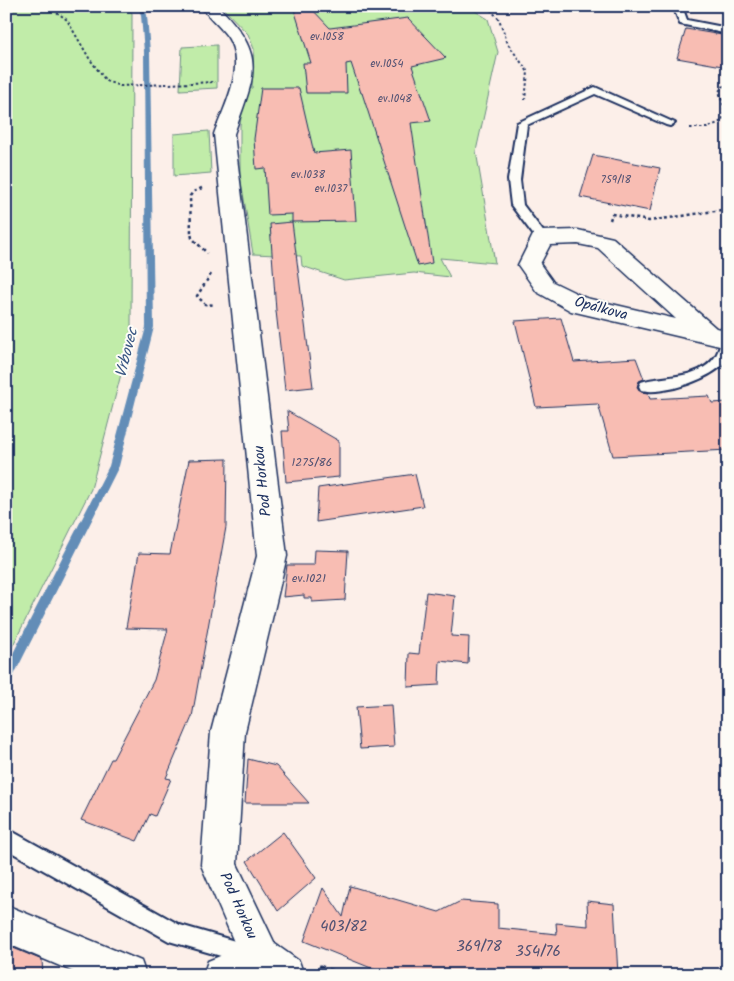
<svg xmlns="http://www.w3.org/2000/svg" width="734" height="981" font-family="Kalam,sans-serif">
	<style>
		.green { fill: #c1eca9; stroke: #6e8e84 }
		.lines { fill: none; stroke-linecap: round; stroke-linejoin: round }
		.stream { fill: #638db7; fill-rule: evenodd }
		.building { fill: #f8bdb3; stroke: #1b2f5e }
		.service-casing { stroke: #1b2f5e; stroke-width: 4 }
		.minor-casing { stroke: #1b2f5e; stroke-width: 3 }
		.path-far2 { stroke: #1b2f5e; stroke-width: 2; stroke-dasharray: 2.5 2.5; stroke-linecap: butt }
		.path-far1 { stroke: #1b2f5e; stroke-width: 2.5; stroke-dasharray: 3 3; stroke-linecap: butt }
		.path { stroke: #1b2f5e; stroke-width: 4; stroke-dasharray: 5 5; stroke-linecap: butt }
		.service { fill: #fdfcf7; fill-rule: evenodd }
		.minor { fill: #fdfcf7; fill-rule: evenodd }
		.labels { text-anchor: middle; dominant-baseline: central; stroke-width: 4; stroke-linejoin: round; paint-order: stroke }
		.far-number-label { font-size: 11px; fill: #525273 }
		.number-label { font-size: 12px; fill: #525273 }
		.street-label { font-size: 15px; fill: #1b2f5e; stroke: #fdfcf7 }
		.near-number-label { font-size: 15px; fill: #525273 }
		.water-label { font-size: 16px; font-style: italic; fill: #395683; stroke: #fdfcf7 }
	</style>
	<rect width="100%" height="100%" fill="#fcefe9"/>
	<filter id="ink" filterUnits="userSpaceOnUse"><feTurbulence type="fractalNoise" baseFrequency=".02" numOctaves="2"/><feDisplacementMap in="SourceGraphic" scale="10" xChannelSelector="R" yChannelSelector="G"/><feConvolveMatrix kernelMatrix="1 2 1 2 8 2 1 2 1" color-interpolation-filters="sRGB"/></filter>
	<g filter="url(#ink)">
		<path class="green" d="M 6,6 L 127,6 L 132,13 L 131,336 L 91,489 L 6,659 Z
			M 221,6 L 467,6 L 488,19 L 498,52 L 476,151 L 495,263 L 440,258 L 450,277 L 414,273 L 344,280 L 302,266 L 301,256 L 253,254 L 240,175 L 240,126 L 244,90 L 252,88 L 254,49 L 248,34 Z
			M 217,45 L 217,88 L 180,90 L 182,47 Z
			M 209,131 L 211,173 L 174,176 L 174,134 Z"/>
		<g class="lines">
			<path class="stream" d="M 138,6 L 144,6 L 147,15 L 150,52 L 154,327 L 119,466 L 10,683 L 6,684 L 6,667 L 109,466 L 146,327 L 144,52 L 141,15 Z"/>
		</g>
		<path class="building" d="M 293,6 L 309,6 L 330,28 L 408,18 L 446,58 L 412,66 L 431,121 L 411,123 L 432,263 L 418,266 L 362,93 L 361,93 L 351,63 L 346,64 L 347,93 L 306,93 L 303,63 L 311,63 Z
			M 686,29 L 728,36 L 728,67 L 677,58 Z
			M 261,88 L 299,88 L 314,153 L 351,150 L 356,221 L 292,222 L 292,214 L 268,215 L 265,168 L 256,169 L 254,139 Z
			M 593,155 L 660,168 L 650,211 L 580,197 Z
			M 292,222 L 313,387 L 285,390 L 276,311 L 270,224 Z
			M 561,318 L 574,362 L 636,358 L 644,379 L 639,381 L 637,387 L 641,392 L 648,393 L 650,399 L 709,396 L 712,403 L 728,402 L 728,450 L 613,456 L 598,404 L 536,407 L 515,321 Z
			M 287,411 L 339,441 L 339,477 L 286,482 L 282,431 L 289,431 Z
			M 227,459 L 226,527 L 192,717 L 166,778 L 171,779 L 155,816 L 150,814 L 137,841 L 81,820 L 111,759 L 113,759 L 154,680 L 168,629 L 126,628 L 139,553 L 170,554 L 189,460 Z
			M 415,474 L 423,506 L 316,522 L 318,488 Z
			M 315,550 L 348,551 L 345,600 L 312,602 L 312,598 L 304,598 L 304,595 L 283,597 L 287,565 L 314,565 Z
			M 426,592 L 455,596 L 451,636 L 469,637 L 468,664 L 440,661 L 439,685 L 408,687 L 409,653 L 419,654 Z
			M 391,705 L 394,747 L 360,749 L 356,707 Z
			M 248,759 L 276,766 L 309,803 L 245,803 Z
			M 283,832 L 316,878 L 278,911 L 247,861 Z
			M 350,886 L 439,912 L 461,901 L 498,904 L 498,928 L 557,934 L 556,923 L 588,926 L 587,901 L 614,904 L 618,975 L 394,975 L 380,970 L 381,972 L 304,941 L 323,888 L 343,917 Z
			M 6,945 L 42,960 L 43,975 L 6,975 Z"/>
		<g class="lines">
			<g class="service-casing">
				<path id="service" d="M 673,6 L 682,6 L 687,20 L 728,28 L 728,34 L 680,24 Z
					M 595,87 L 675,123 L 670,126 L 666,125 L 595,94 L 527,125 L 520,180 L 523,205 L 548,238 L 546,241 L 538,241 L 511,205 L 508,180 L 517,123 Z
					M 728,337 L 728,358 C 716,378 663,396 641,390 L 639,386 L 641,382 C 664,375 699,380 715,357 C 719,351 720,344 723,339 Z
					M 6,828 L 180,925 L 259,948 L 262,955 L 259,962 L 252,965 L 169,941 L 6,849 Z"/>
			</g>
			<g class="minor-casing">
				<path id="minor" d="M 201,6 L 218,6 C 268,57 255,73 234,134 L 287,556 L 245,732 L 237,864 L 275,944 L 299,961 L 304,975 L 203,975 L 208,961 L 237,949 L 201,865 L 211,732 L 257,556 L 214,134 C 225,104 247,66 227,36 C 219,25 208,17 201,6 Z
					M 578,230 L 613,238 L 716,328 L 728,330 L 728,348 L 571,311 L 537,292 L 518,265 L 534,233 L 542,231 ZM 578,244 L 598,248 L 676,319 L 586,298 L 553,282 L 540,264 L 550,245 Z
					M 6,905 L 141,961 L 146,975 L 81,975 L 6,943 Z"/>
			</g>
			<path class="path-far2" d="M 49,6 L 67,20 L 89,58 L 106,81 L 120,86 L 215,82
				M 487,6 L 499,19 L 508,44 L 528,72 L 525,100
				M 690,128 L 707,128 L 722,121 L 725,111 L 719,91 L 728,81"/>
			<path class="path-far1" d="M 202,188 L 193,192 L 190,196 L 191,233 L 192,238 L 207,253
				M 610,220 L 612,214 L 649,221 L 728,209
				M 211,274 L 197,296 L 205,304 L 215,305"/>
			<path class="path" d="M 319,966 L 343,975"/>
			<use href="#service" class="service"/>
			<use href="#minor" class="minor"/>
		</g>
	</g>
	<g class="labels">
		<g class="far-number-label">
			<text x="327" y="37">ev.1058</text>
			<text x="387" y="64">ev.1054</text>
			<text x="395" y="99">ev.1048</text>
			<text x="308" y="175">ev.1038</text>
			<text x="616" y="180">759/18</text>
			<text x="331" y="189">ev.1037</text>
		</g>
		<g class="number-label">
			<text x="312" y="462">1275/86</text>
			<text x="309" y="578">ev.1021</text>
		</g>
		<g class="street-label">
			<text transform="translate(601 309) rotate(15)">Opálkova</text>
			<text transform="translate(263 481) rotate(-96)">Pod Horkou</text>
			<text transform="translate(238 906) rotate(66)">Pod Horkou</text>
		</g>
		<g class="near-number-label">
			<text x="344" y="927">403/82</text>
			<text x="479" y="947">369/78</text>
			<text x="538" y="952">354/76</text>
		</g>
		<g class="water-label">
			<text transform="translate(127 353) rotate(-76)">Vrbovec</text>
		</g>
	</g>
	<rect width="734" height="981" fill="none" stroke="#fdfcf7" stroke-width="25"/>
	<rect x="12" y="12" width="709" height="956" fill="none" stroke="#1b2f5e" stroke-width="2" filter="url(#ink)"/>
</svg>
